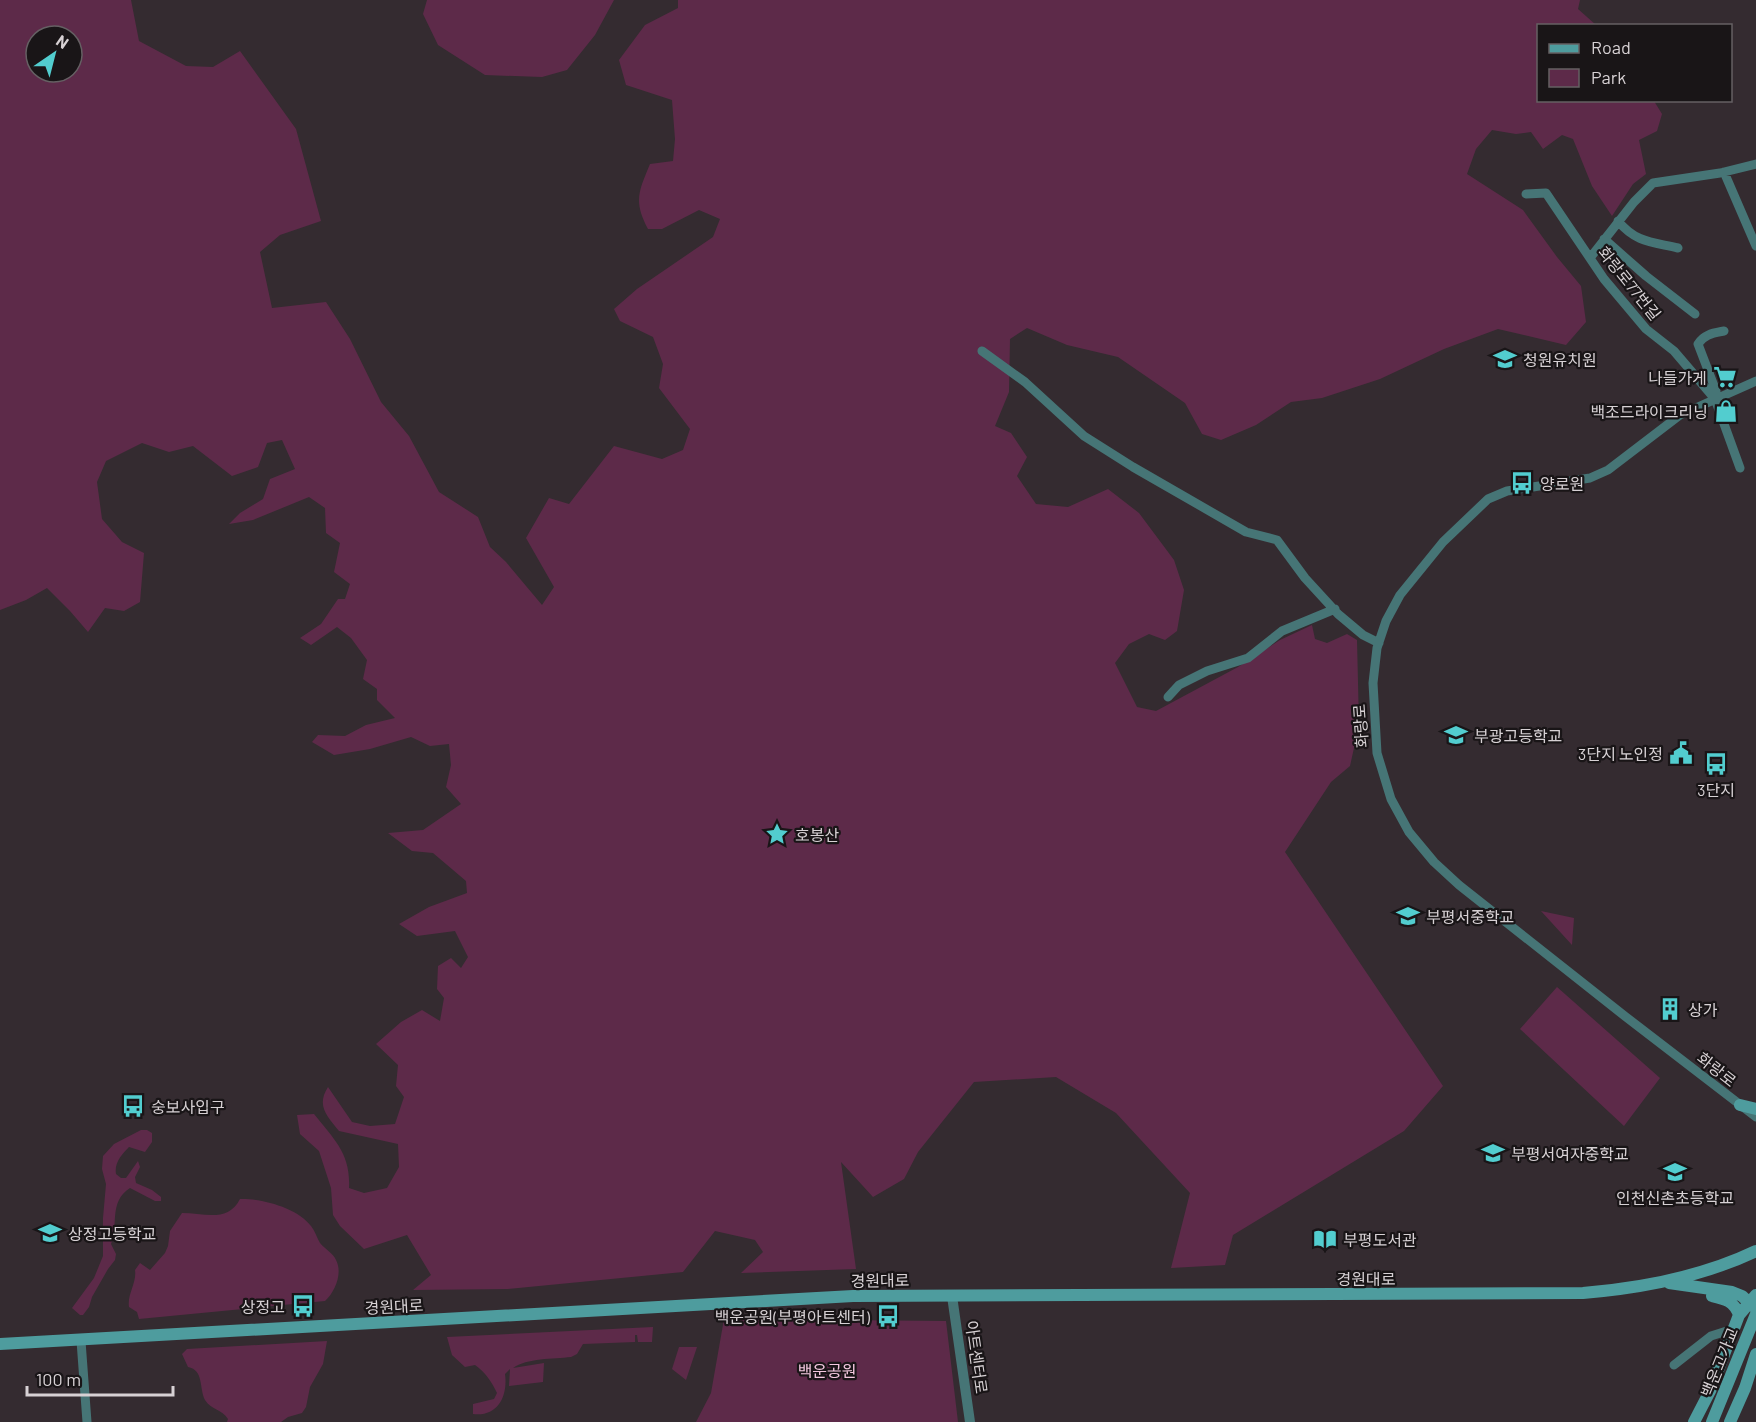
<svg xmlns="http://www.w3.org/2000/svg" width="1756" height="1422" font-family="Barlow,'Noto Sans KR',sans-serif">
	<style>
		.green { fill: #5d2a49; fill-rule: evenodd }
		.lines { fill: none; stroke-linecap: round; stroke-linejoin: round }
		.minor { stroke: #467576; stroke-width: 9 }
		.tertiary { stroke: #467576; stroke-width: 10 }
		.secondary { stroke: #4e9c9e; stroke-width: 12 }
		.labels { text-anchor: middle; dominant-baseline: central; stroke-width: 4.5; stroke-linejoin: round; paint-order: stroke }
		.street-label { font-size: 16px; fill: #d7d1d4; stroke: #191517 }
		.poi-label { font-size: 16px; fill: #d7d1d4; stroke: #191517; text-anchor: start }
		.park-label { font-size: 16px; fill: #f2c7de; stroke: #191517 }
	</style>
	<rect width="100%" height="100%" fill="#342b30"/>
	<path class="green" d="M 0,0 L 131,0 L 139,41 L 186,66 L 213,67 L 240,51 L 296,129 L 321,221 L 280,235 L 260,252 L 272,308 L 326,302 L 350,339 L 381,402 L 409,436 L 439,492 L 478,517 L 490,547 L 506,562 L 542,605 L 554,587 L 526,538 L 549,498 L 569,504 L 614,446 L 662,459 L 683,450 L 690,429 L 659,388 L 663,364 L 653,337 L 620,321 L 614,309 L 637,289 L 713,237 L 720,219 L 699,210 L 662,229 L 648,229 C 633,201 639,191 650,164 L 673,161 L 675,139 L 672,100 L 626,85 L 619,60 L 645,25 L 678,8 L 678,0 L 1580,0 L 1578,9 L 1596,25 L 1538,26 L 1538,100 L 1654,101 L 1662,114 L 1657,131 L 1639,140 L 1646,174 L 1633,184 L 1612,216 L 1592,186 L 1573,139 L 1562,135 L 1543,149 L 1531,132 L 1516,134 L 1492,130 L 1476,149 L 1467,174 L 1523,210 L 1557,257 L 1581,286 L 1586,322 L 1566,345 L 1498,329 L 1444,349 L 1380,379 L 1322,398 L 1291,402 L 1256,425 L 1221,440 L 1202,434 L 1185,403 L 1118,357 L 1067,345 L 1027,328 L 1010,339 L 1009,392 L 995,426 L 1011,433 L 1027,457 L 1017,476 L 1036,504 L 1068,507 L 1108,489 L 1139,513 L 1174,560 L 1184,590 L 1177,631 L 1165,640 L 1149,634 L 1129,644 L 1115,663 L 1137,707 L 1156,711 L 1238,667 L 1280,640 L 1312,625 L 1315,639 L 1327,643 L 1347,634 L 1357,640 L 1359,725 L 1350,766 L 1331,782 L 1285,852 L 1443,1086 L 1404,1131 L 1233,1235 L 1225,1265 L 1171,1268 L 1190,1193 L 1116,1113 L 1056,1077 L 974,1082 L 918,1152 L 904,1179 L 873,1197 L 841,1162 L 856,1269 L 741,1273 L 763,1252 L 755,1240 L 715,1231 L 683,1272 L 508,1289 L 413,1290 L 431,1275 L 407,1235 L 364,1249 L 340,1226 L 333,1215 L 331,1188 L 319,1151 L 300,1134 L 297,1115 L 314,1114 C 334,1139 351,1154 349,1188 L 364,1193 L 387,1188 L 399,1167 L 398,1144 L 339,1131 C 327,1116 316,1106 328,1087 L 352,1122 L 370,1126 L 395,1124 L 404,1097 L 396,1086 L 398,1065 L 376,1044 L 401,1022 L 422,1010 L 440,1021 L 444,998 L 437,989 L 438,966 L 451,958 L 461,968 L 468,957 L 455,931 L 417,936 L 399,924 L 429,907 L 467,893 L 466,881 L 433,853 L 412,851 L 388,833 L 423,830 L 461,804 L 446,787 L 451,765 L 449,744 L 430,746 L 411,737 L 370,749 L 334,755 L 312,742 L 318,735 L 345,736 L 366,725 L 395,718 L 377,700 L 377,689 L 363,679 L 367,660 L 351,638 L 337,627 L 311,645 L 300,638 L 321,624 L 338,599 L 345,599 L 350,584 L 334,572 L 340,543 L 326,533 L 325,508 L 309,497 L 253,520 L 229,524 L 240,513 L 263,499 L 270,479 L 295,469 L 282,440 L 267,443 L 258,467 L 232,476 L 193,446 L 169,452 L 142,443 L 106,461 L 97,482 L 102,519 L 122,542 L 144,553 L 140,602 L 124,611 L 105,608 L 88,632 L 70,611 L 47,588 L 26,600 L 0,610 ZM 36,36 L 72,36 L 72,72 L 36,72 Z
		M 427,0 L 614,0 L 595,35 L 567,70 L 542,77 L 485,75 L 438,45 L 423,14 Z
		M 1541,911 L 1574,918 L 1572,945 Z
		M 1557,987 L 1660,1078 L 1624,1126 L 1520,1029 Z
		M 141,1130 L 147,1130 L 152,1133 L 152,1142 L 145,1152 L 129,1147 C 122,1154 114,1163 116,1174 L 121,1178 L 126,1178 L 138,1161 L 140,1167 L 135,1177 L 136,1183 L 152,1190 L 161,1197 L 161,1201 L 155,1201 L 130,1188 C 108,1202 119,1226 111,1244 L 116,1254 L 115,1260 L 108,1269 L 92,1297 L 89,1307 L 83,1315 L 80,1315 L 72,1308 L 94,1278 L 103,1256 L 103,1218 L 106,1184 L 102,1169 L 103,1156 L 114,1144 Z
		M 240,1199 C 261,1198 298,1208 311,1226 C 315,1231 317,1238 320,1243 C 325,1249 333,1253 336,1260 C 343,1273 335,1292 325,1301 L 139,1319 L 137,1312 L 129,1307 C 127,1294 137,1283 135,1270 L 140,1263 L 150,1270 L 165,1253 L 168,1246 L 170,1231 L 182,1213 C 204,1213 228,1223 240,1199 Z
		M 724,1319 L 946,1321 L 958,1422 L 696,1422 L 711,1393 Z
		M 653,1327 L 652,1342 L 638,1342 L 637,1335 L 635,1335 L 635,1342 L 583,1344 L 577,1354 L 571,1357 C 553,1359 527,1358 513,1368 L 544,1363 L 543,1382 L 509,1386 L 510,1369 L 505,1374 C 508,1396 498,1417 473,1414 L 473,1404 L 494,1399 L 497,1393 C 492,1382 485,1372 475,1365 L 465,1367 L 452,1355 L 447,1337 Z
		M 327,1341 L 323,1364 L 310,1387 L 306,1407 L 302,1413 L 288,1417 L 281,1422 L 227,1422 L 228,1419 C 222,1409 211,1410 205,1400 C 199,1388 204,1370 188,1367 L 182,1354 L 187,1349 Z
		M 679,1347 L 697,1347 L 686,1380 L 672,1369 Z"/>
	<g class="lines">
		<path class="minor" d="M 1724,172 L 1756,246
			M 1526,194 L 1546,193 L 1604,279 L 1646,329 L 1674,351 L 1715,399
			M 1618,221 C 1636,243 1653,242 1678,248
			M 1604,239 L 1646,276 L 1695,314
			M 1590,258 L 1634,202 L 1653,183 L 1720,173 L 1756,164
			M 1724,331 C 1714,333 1704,334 1698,344 L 1716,391 L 1715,399 L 1740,468
			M 982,351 L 1025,382 L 1084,436 L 1133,467 L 1246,532 L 1277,540 L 1305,578 L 1338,614 L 1363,635 L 1379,643
			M 1756,381 L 1680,415 L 1608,470 L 1590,478 L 1507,491 L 1488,499 L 1443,542 L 1400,595 L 1386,621 L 1377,648 L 1373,683 L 1377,753 L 1391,799 L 1409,832 L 1434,862 L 1459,885 L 1626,1017 L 1756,1117
			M 1168,697 L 1179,685 L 1207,671 L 1248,658 L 1282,631 L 1335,609
			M 81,1341 L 87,1422
			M 1674,1365 L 1711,1336 L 1733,1329"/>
		<path class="tertiary" d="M 952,1296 L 970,1422"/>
		<path class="secondary" d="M 1740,1105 L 1756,1109
			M 1669,1283 L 1732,1292 L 1742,1296 L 1754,1307
			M 1712,1296 C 1725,1299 1734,1301 1739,1315
			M 0,1344 L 853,1296 L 1583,1293 C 1643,1288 1702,1277 1756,1251
			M 1694,1422 L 1710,1391 L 1739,1315 L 1756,1295
			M 1712,1422 L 1756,1314
			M 1730,1422 L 1745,1388 L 1756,1354"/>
	</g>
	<defs>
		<g id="school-bare" transform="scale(1.8)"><path d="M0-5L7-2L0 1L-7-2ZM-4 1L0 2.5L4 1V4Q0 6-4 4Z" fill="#52cdcf" stroke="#191517" stroke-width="2.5" paint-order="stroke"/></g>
		<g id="supermarket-bare" transform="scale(1.8)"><path d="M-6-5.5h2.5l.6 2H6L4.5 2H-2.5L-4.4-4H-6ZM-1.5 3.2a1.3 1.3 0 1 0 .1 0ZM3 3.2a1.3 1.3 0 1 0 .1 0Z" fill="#52cdcf" stroke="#191517" stroke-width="2.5" paint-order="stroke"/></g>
		<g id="shop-bare" transform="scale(1.8)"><path d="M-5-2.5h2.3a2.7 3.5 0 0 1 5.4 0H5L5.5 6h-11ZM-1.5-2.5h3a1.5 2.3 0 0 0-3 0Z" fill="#52cdcf" stroke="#191517" stroke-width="2.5" paint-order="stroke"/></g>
		<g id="bus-bare" transform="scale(1.8)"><path d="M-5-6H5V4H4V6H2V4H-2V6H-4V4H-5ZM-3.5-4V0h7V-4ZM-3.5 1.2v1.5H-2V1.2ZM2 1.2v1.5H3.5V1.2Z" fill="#52cdcf" stroke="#191517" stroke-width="2.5" paint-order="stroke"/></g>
		<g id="civic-bare" transform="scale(1.8)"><path d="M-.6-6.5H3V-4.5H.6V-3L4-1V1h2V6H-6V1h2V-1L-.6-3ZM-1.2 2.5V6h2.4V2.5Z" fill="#52cdcf" stroke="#191517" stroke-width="2.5" paint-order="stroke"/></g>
		<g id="sight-bare" transform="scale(1.8)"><path d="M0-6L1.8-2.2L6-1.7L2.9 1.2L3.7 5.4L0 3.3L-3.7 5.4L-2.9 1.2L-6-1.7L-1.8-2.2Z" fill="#52cdcf" stroke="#191517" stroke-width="2.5" paint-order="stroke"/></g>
		<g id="building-bare" transform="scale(1.8)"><path d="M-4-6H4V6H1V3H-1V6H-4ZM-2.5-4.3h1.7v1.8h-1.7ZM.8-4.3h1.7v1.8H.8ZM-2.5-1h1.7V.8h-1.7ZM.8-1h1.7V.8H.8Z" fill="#52cdcf" stroke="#191517" stroke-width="2.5" paint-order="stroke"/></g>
		<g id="library-bare" transform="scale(1.8)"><path d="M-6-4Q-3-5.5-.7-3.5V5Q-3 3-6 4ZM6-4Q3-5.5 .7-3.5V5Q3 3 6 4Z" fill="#52cdcf" stroke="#191517" stroke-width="2.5" paint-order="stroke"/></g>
	</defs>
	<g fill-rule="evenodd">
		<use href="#school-bare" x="1505" y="359"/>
		<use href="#supermarket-bare" x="1725" y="377"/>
		<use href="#shop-bare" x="1726" y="411"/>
		<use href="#bus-bare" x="1522" y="483"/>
		<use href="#school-bare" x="1456" y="735"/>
		<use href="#civic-bare" x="1681" y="753"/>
		<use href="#bus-bare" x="1716" y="764"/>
		<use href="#sight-bare" x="777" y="834"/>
		<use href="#school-bare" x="1408" y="916"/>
		<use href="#building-bare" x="1670" y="1009"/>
		<use href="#bus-bare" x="133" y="1106"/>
		<use href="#school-bare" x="1493" y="1153"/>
		<use href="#school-bare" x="1675" y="1172"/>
		<use href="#school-bare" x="50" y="1233"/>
		<use href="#library-bare" x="1325" y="1239"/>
		<use href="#bus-bare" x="303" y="1306"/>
		<use href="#bus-bare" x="888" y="1316"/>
	</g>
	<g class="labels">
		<g class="street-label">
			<text transform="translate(1630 283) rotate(51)">화랑로77번길</text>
			<text transform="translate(1360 726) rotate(-94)">화랑로</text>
			<text transform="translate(1717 1069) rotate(38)">화랑로</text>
			<text x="1366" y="1278">경원대로</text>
			<text transform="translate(880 1280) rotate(-1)">경원대로</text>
			<text transform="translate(394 1306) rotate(-3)">경원대로</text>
			<text transform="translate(977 1357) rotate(82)">아트센터로</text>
			<text transform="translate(1719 1362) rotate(-68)">백운고가교</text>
		</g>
		<g class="poi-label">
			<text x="1523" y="359">청원유치원</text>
			<text x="1707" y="377" text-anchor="end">나들가게</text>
			<text x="1708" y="411" text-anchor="end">백조드라이크리닝</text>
			<text x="1540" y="483">양로원</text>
			<text x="1474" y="735">부광고등학교</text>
			<text x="1663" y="753" text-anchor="end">3단지 노인정</text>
			<text x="1716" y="789" text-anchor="middle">3단지</text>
			<text x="795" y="834">호봉산</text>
			<text x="1426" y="916">부평서중학교</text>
			<text x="1688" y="1009">상가</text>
			<text x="151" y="1106">숭보사입구</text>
			<text x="1511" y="1153">부평서여자중학교</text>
			<text x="1675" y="1197" text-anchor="middle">인천신촌초등학교</text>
			<text x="68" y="1233">상정고등학교</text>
			<text x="1343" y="1239">부평도서관</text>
			<text x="285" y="1306" text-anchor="end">상정고</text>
			<text x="870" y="1316" text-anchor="end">백운공원(부평아트센터)</text>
		</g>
		<g class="park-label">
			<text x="827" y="1370">백운공원</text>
		</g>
	</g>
	<rect x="1537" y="24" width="195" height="78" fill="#191517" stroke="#656063" stroke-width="1.5"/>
	<rect x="1549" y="44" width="30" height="9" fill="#4e9c9e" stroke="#656063" stroke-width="1.5"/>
	<text x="1591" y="54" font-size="18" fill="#d7d1d4">Road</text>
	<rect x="1549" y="69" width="30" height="18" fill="#5d2a49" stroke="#656063" stroke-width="1.5"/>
	<text x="1591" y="84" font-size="18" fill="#d7d1d4">Park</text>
	<g transform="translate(54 54) rotate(35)"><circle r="28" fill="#191517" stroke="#656063" stroke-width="1.5"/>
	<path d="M0-4.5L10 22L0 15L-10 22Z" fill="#52cdcf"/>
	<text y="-9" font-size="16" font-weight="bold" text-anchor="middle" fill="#d7d1d4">N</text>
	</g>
	<path d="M27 1386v9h146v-9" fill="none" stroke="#d7d1d4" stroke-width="3"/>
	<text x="36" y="1386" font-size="18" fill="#d7d1d4" stroke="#191517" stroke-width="4.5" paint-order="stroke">100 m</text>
</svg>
